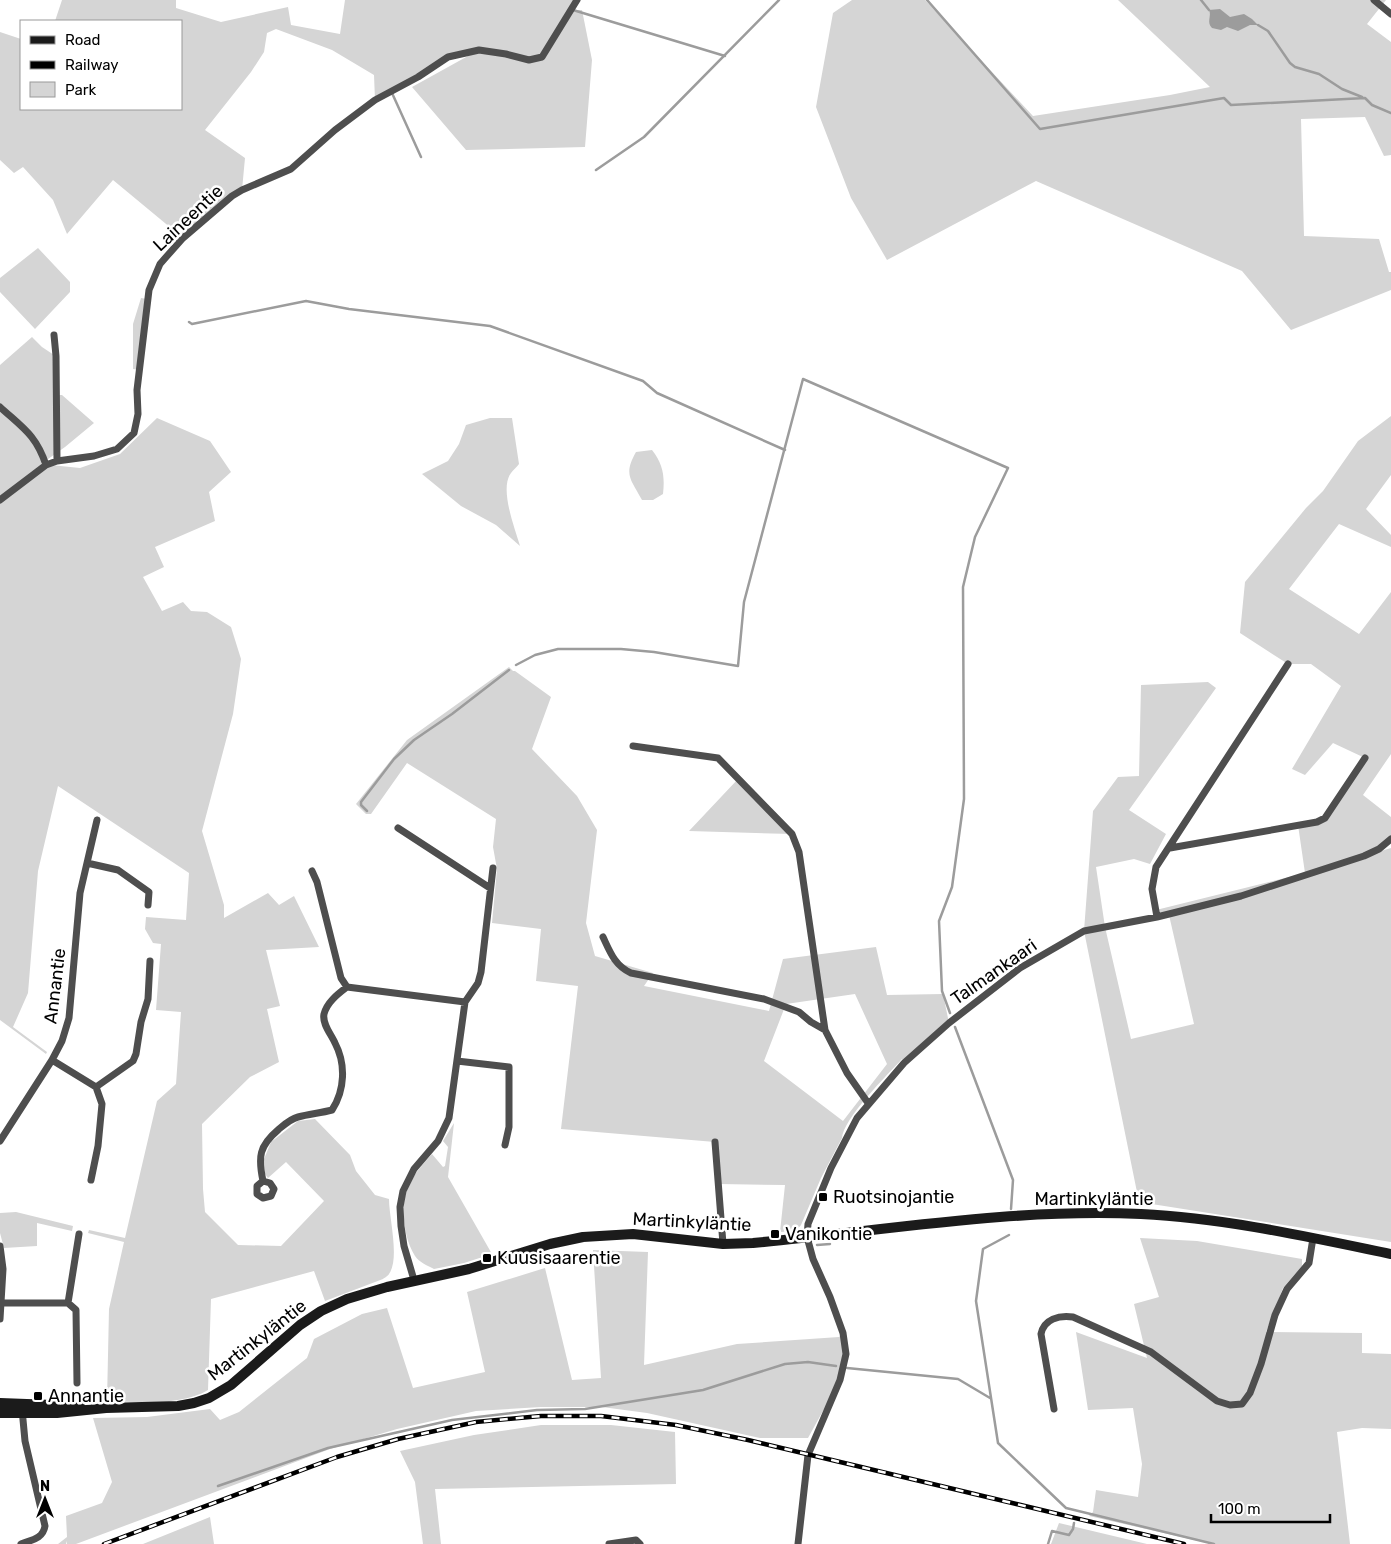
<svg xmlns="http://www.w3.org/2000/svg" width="1391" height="1544" font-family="Rubik,sans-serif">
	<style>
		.green { fill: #d5d5d5; fill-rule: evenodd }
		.water { fill: #9c9c9c }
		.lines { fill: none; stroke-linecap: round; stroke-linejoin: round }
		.stream { stroke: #9c9c9c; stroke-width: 2.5 }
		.street { stroke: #4e4e4e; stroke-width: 7 }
		.secondary { stroke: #1b1b1b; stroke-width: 10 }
		.rail-casing { stroke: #000; stroke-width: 4.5 }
		.rail { stroke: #fff; stroke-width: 2.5; stroke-dasharray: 8; stroke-linecap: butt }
		.poi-dot { fill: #000; stroke: #fff; stroke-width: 2 }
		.labels { text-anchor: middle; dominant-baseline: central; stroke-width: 5; stroke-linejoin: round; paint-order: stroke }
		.street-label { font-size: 18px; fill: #000; stroke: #fff }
		.poi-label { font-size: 18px; fill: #000; stroke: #fff; text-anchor: start }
	</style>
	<rect width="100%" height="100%" fill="#fff"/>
	<path class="green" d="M 62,0 L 176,0 L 176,8 L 221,22 L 288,7 L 291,25 L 340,34 L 345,0 L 577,0 L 573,10 L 582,10 L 592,60 L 585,147 L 466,150 L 412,87 L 477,51 L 448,57 L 375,100 L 374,75 L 332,50 L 276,29 L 267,33 L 264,52 L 251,72 L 205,130 L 245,158 L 242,190 L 183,238 L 113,180 L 67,234 L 53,200 L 23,167 L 14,173 L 0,160 L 0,32 L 21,39 L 21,109 L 181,109 L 181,21 L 55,21 Z
		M 852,0 L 925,0 L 1033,116 L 1170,95 L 1210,87 L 1118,0 L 1386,0 L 1367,24 L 1391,42 L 1391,155 L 1384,156 L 1365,117 L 1301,119 L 1304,236 L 1379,239 L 1389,272 L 1391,272 L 1391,290 L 1291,330 L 1242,271 L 1036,181 L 887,260 L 851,198 L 816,107 L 833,13 Z
		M 38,248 L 70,282 L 70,292 L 35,329 L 0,292 L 0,278 Z
		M 141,298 L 147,299 L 141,370 L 133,369 L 133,324 Z
		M 32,337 L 42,347 L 54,355 L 53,395 L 62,395 L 94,423 L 65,447 L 41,464 L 80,468 L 120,454 L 157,418 L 210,441 L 231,472 L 209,492 L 215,521 L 155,547 L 164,567 L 143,577 L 162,611 L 183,602 L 191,611 L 207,612 L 231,627 L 241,659 L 233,714 L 202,831 L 224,905 L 224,918 L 268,893 L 279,905 L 294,896 L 319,947 L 266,950 L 280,1006 L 267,1009 L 279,1062 L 250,1077 L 202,1124 L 203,1189 L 205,1212 L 238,1245 L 281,1246 L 324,1201 L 286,1162 L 268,1178 L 265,1174 L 264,1159 L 271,1142 L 298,1121 L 315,1119 L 350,1155 L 356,1171 L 375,1195 L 389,1199 C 389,1218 400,1259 389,1274 C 389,1275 383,1279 383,1279 L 325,1301 L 314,1271 L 211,1299 L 208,1390 C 182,1406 137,1402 107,1401 L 109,1309 L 124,1242 L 88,1233 L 89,1230 L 125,1238 L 157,1101 L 176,1084 L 181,1012 L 156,1010 L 161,944 L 153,943 L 145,929 L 146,917 L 186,920 L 189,873 L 58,786 L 38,871 L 28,993 L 13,1027 L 47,1052 L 46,1054 L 0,1020 L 0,365 Z
		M 1391,416 L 1391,475 L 1366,509 L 1391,535 L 1391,547 L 1339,524 L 1289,589 L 1359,634 L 1391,592 L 1391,754 L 1363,795 L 1391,817 L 1391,839 L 1368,855 L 1391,848 L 1391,1242 L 1139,1202 L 1084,931 L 1093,811 L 1118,777 L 1139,776 L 1141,685 L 1208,682 L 1216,688 L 1129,810 L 1166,834 L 1150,864 L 1134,859 L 1096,867 L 1105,927 L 1131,1039 L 1194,1024 L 1169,915 L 1157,917 L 1156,910 L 1305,873 L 1298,825 L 1325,817 L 1365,758 L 1333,743 L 1305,775 L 1292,769 L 1341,686 L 1311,664 L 1288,664 L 1240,633 L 1245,582 L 1306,508 L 1323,491 L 1358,441 Z
		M 490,418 L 512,418 L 519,464 C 517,467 513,470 511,473 C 499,489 515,528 520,546 L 496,525 L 461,506 L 422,474 L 448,461 L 459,444 L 466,425 Z
		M 652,450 C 663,464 665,476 663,494 L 653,500 L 642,500 C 631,479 623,475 636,452 Z
		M 509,667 L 513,671 L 515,671 L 551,697 L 532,749 L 577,796 L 597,830 L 586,923 L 595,956 L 653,973 L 644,986 L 769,1011 L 783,959 L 876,947 L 887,995 L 943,994 L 949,1023 L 904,1063 L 902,1059 C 888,1074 843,1119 842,1138 L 821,1178 L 801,1225 L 796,1231 L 780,1232 L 785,1185 L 719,1184 L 715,1142 L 561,1129 L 578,986 L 536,981 L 541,929 L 492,923 L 497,869 L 493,847 L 496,819 L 407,763 L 371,814 L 366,814 L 356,804 L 407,740 ZM 855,994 L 887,1064 L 843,1121 L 764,1061 L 786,1004 Z
		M 738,779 L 792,834 L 689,831 Z
		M 454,1123 L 448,1177 L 492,1254 L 464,1263 L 434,1269 C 428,1266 419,1262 415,1256 C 404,1239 401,1211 406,1192 C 411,1177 422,1165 432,1154 L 443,1167 L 445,1166 L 448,1147 L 443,1141 Z
		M 16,1212 L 73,1226 L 72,1231 L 37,1223 L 37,1246 L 4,1248 L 0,1233 L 0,1213 Z
		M 1140,1238 L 1197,1241 L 1302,1259 L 1302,1266 L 1283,1288 L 1266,1332 L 1362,1333 L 1362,1353 L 1391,1354 L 1391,1429 L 1362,1428 L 1337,1432 L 1350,1544 L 1212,1544 L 1089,1516 L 1093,1512 L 1096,1490 L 1138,1497 L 1142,1464 L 1133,1408 L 1088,1410 L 1076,1332 L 1147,1358 L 1134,1304 L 1159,1297 Z
		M 593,1250 L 648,1252 L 644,1365 L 737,1344 L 839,1337 L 843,1333 L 846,1354 L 840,1380 L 808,1438 L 760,1438 L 647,1413 L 602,1407 L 541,1407 L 476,1411 L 397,1429 L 330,1449 L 76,1544 L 67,1544 L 67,1541 L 66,1544 L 58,1544 L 67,1537 L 66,1516 L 102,1503 L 112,1482 L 93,1418 L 147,1417 L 210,1409 L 220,1420 L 239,1412 L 307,1358 L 314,1339 L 362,1314 L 387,1308 L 413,1388 L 485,1372 L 467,1292 L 545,1268 L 572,1380 L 601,1378 Z
		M 541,1425 L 611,1425 L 675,1432 L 676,1484 L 435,1489 L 441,1544 L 423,1544 L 415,1482 L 400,1451 L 474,1435 Z
		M 210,1517 L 214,1544 L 143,1544 Z
		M 1059,1523 L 1147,1544 L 1051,1544 Z"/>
	<path class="water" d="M 1220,9 L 1230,17 L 1244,14 L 1252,19 L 1258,25 L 1250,25 L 1238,31 L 1227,27 L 1221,30 L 1212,28 C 1206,22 1212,16 1209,10 Z"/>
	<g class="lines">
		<path class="stream" d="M 927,0 L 1040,129 L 1224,98 L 1231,105 L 1365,98 L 1372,105 L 1391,113
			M 1201,0 L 1209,10
			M 573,10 L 725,56
			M 1258,25 L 1268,31 L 1290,63 L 1295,67 L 1319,74 L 1342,89 L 1362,97
			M 392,93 L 421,157
			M 596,170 L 644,137 L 779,0
			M 189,322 L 192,324 L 306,301 L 349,309 L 490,326 L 643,381 L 657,393 L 785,450
			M 516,665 L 535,655 L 558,649 L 621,649 L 654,652 L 738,666 L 744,602 L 803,379 L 1008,468 L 975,537 L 963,587 L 964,799 L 952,887 L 939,921 L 942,991 L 950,1013
			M 367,811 L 361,805 L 361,802 L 394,759 L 414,740 L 452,714 L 509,670
			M 955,1027 L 1013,1180 L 1011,1209
			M 1009,1235 L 983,1249 L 976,1301 L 998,1443 L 1066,1508 L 1214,1544
			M 817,1245 L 830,1244
			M 847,1368 L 958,1379 L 990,1398
			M 218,1486 L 328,1448 L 452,1420 L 537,1410 L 585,1409 L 703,1390 L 785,1364 L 808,1362 L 836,1366
			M 1048,1544 L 1052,1531 L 1069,1535 L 1073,1529 L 1074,1523"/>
		<path class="street" d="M 1374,0 L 1391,14
			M 54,335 L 56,356 L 57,461
			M 0,407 C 23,428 36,435 46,465
			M 0,500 L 46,465 L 57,461 L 94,456 L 117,449 L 134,433 L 138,414 L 137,390 L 149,290 L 160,264 L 167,256 L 183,238 L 232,196 L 242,190 L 291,169 L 335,130 L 375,100 L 418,77 L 448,57 L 479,50 L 506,54 L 529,60 L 542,57 L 577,0
			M 633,746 L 718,758 L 792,834 L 799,852 L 825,1030 L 847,1073 L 868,1103
			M 398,828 L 490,888
			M 1170,848 L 1317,822 L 1325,818 L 1365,758
			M 87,863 L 118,870 L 149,892 L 148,905
			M 312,871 L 317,882 L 341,978 L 347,987 L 465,1002
			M 1157,917 L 1152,889 L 1156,867 L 1288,664
			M 603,937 C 610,952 615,966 631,973 L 764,999 L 799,1012 L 811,1022 L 825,1030
			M 52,1060 L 96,1087 L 133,1061 L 136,1054 L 141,1022 L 148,999 L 150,961
			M 457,1061 L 509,1067 L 509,1127 L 505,1145
			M 0,1141 L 52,1060 L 62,1041 L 69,1018 L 80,893 L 97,820
			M 715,1142 L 723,1244
			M 91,1180 L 98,1146 L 102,1104 L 96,1087
			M 263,1181 C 258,1157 259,1146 278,1130 C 284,1125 290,1119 298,1117 C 309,1114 321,1113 332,1110 C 345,1090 346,1064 335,1043 C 331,1034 322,1024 324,1014 C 327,1002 338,994 347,987
			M 263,1181 L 270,1183 L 274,1189 L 271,1196 L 263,1198 L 257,1194 L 257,1186 Z
			M 0,1246 L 3,1269 L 0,1319
			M 414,1280 L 404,1246 L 401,1226 L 400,1207 L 403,1191 L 414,1169 L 438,1141 L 449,1118 L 465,1002 L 478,983 L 481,972 L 493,868
			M 1,1303 L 68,1303 L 79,1234
			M 68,1303 L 76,1310 L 77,1383
			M 1054,1409 L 1041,1334 C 1044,1319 1059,1315 1073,1317 L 1151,1352 L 1217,1401 L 1230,1405 L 1242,1404 L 1250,1393 L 1261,1364 L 1275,1315 L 1287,1289 L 1309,1263 L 1313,1238
			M 21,1544 C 31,1540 43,1539 45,1526 L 25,1441 L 22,1409
			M 609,1544 L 636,1540 L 640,1544
			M 798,1544 L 808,1455 L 840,1380 L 846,1354 L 843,1333 L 830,1297 L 813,1259 L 807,1237 L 808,1224 L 831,1168 L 857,1118 L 904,1063 L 949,1023 L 1020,968 L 1084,931 L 1157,917 L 1241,896 L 1364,856 L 1379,849 L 1391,839"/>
		<path class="secondary" d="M 0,1403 L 80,1406
			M 0,1413 L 57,1413 L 106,1408 L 178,1406 L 194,1403 L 209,1398 L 231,1385 L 300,1325 L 321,1311 L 347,1299 L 387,1287 L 469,1269 L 550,1244 L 583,1237 L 633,1234 L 723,1244 L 753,1243 C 882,1231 1011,1208 1141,1214 C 1225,1218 1309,1237 1391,1254"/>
		<g class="rail-casing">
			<path id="rail" d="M 104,1544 L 337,1457 L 398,1439 L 476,1422 L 541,1416 L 601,1416 L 676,1425 L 748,1440 L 1184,1544"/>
		</g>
		<use href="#rail" class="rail"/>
	</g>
	<g class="poi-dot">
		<rect x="818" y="1192" width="10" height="10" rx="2.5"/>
		<rect x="770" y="1229" width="10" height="10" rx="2.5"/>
		<rect x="482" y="1253" width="10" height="10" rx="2.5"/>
		<rect x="33" y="1391" width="10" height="10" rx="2.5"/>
	</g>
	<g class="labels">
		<g class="street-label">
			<text transform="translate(188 218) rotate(-43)">Laineentie</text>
			<text transform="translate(994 972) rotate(-35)">Talmankaari</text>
			<text transform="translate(55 986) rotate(-83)">Annantie</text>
			<text x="1094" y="1199">Martinkyläntie</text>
			<text transform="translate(692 1222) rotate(3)">Martinkyläntie</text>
			<text transform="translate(257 1340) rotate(-38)">Martinkyläntie</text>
		</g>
		<g class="poi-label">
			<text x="833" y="1197">Ruotsinojantie</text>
			<text x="785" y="1234">Vanikontie</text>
			<text x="497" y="1258">Kuusisaarentie</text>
			<text x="48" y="1396">Annantie</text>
		</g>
	</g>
	<rect x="20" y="20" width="162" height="90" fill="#ffffff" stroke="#999999"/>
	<rect x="30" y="36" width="25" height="8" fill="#1b1b1b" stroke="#999999"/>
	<text x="65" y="45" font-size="15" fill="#000000">Road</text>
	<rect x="30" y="61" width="25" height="8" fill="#000000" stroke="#999999"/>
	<text x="65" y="70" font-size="15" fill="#000000">Railway</text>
	<rect x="30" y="82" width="25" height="15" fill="#d5d5d5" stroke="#999999"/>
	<text x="65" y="95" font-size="15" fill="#000000">Park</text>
	<g transform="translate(45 1499)" stroke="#ffffff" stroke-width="4" paint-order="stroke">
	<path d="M0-4L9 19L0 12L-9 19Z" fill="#000000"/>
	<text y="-8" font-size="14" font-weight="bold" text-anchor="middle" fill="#000000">N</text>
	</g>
	<path d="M1211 1514v8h119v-8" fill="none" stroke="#000000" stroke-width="2.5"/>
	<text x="1218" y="1514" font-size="15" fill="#000000" stroke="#ffffff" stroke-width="4" paint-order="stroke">100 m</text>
</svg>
